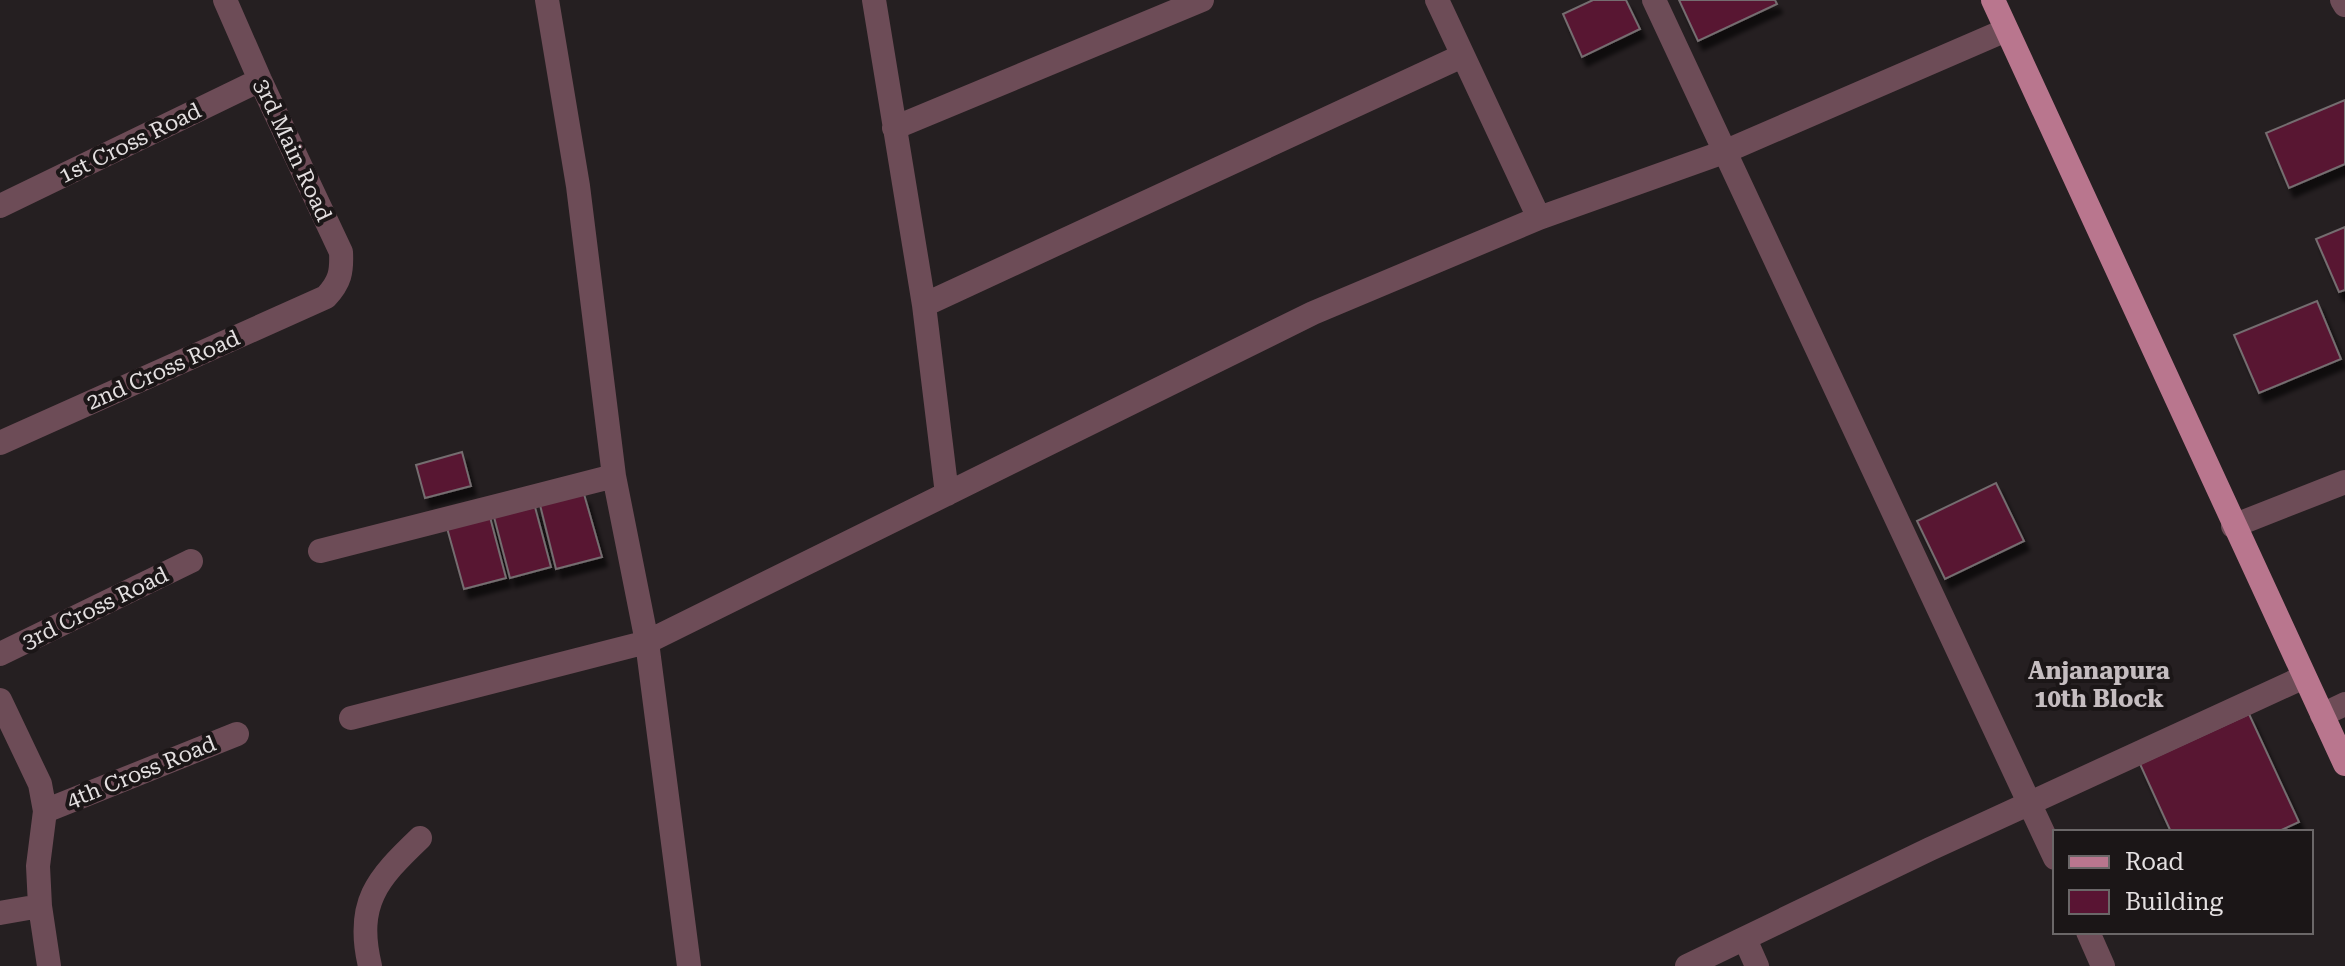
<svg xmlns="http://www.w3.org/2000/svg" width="2345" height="966" font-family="'Roboto Serif',serif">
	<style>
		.building { fill: #591433; stroke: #746d6f; stroke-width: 2; filter: url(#shadow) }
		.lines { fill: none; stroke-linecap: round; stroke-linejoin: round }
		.minor { stroke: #6d4c57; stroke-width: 24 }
		.major { stroke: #b9768e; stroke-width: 24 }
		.labels { text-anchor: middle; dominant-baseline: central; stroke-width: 8; stroke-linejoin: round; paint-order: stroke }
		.street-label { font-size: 22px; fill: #e4e0e1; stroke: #1b1617 }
		.neighbourhood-label { font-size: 24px; font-weight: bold; fill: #c5bdc0; stroke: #1b1617 }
	</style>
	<defs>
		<filter id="shadow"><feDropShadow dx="5" dy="9" stdDeviation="2" flood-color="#0009"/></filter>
	</defs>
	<rect width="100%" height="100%" fill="#251f21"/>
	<path class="building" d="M 1593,0 L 1626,0 L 1640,29 L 1582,57 L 1563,14 Z
		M 1679,0 L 1775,0 L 1777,4 L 1698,41 Z
		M 2345,100 L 2345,164 L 2289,188 L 2266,133 Z
		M 2345,227 L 2345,290 L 2339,292 L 2316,239 Z
		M 2317,301 L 2341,359 L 2259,393 L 2234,335 Z
		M 462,452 L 471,486 L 425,498 L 416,465 Z
		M 1996,483 L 2024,541 L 1945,579 L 1917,521 Z
		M 584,494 L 602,557 L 556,569 L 540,505 Z
		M 535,507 L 551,567 L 510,578 L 494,517 Z
		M 490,517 L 506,578 L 464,589 L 447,528 Z
		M 2249,714 L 2299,822 L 2277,832 L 2171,832 L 2140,764 Z"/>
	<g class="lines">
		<path class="minor" d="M 547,0 L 578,186 L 614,476 L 647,642 L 689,966
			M 874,0 L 924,305 L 947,494
			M 1437,0 L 1539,218
			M 1654,0 L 2055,858
			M 2342,0 L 2345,5
			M 894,128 L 1202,0
			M 0,206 L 260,80
			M 924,305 L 1462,56
			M 0,443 L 326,297 C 340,282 342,272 341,252 L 260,80 L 225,0
			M 2233,526 L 2345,482
			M 320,551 L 614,476
			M 0,654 L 191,561
			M 0,700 L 40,784 L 45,811 L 38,866 L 40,906 L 49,966
			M 2322,715 L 2345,704
			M 351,718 L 647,642 L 1313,313 L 1539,218 L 1724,152 L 2006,30
			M 45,811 L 237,734
			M 0,913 L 40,906
			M 2088,932 L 2103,966
			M 1745,939 L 1757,966
			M 370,966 C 355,903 377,879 420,838
			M 1687,966 L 1930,849 L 2304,677"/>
		<path class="major" d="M 1993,0 L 2345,764"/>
	</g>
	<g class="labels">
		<g class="street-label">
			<text transform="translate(130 143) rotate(-26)">1st Cross Road</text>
			<text transform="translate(293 150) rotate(65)">3rd Main Road</text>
			<text transform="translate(163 370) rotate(-24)">2nd Cross Road</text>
			<text transform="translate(95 608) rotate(-26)">3rd Cross Road</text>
			<text transform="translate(141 772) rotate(-22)">4th Cross Road</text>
		</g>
		<g class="neighbourhood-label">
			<text x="2099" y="671">Anjanapura<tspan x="2099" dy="28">10th Block</tspan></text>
		</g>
	</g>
	<rect x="2053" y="830" width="260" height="104" fill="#1b1617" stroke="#6b6768" stroke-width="2"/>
	<rect x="2069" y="856" width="40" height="12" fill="#b9768e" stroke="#6b6768" stroke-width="2"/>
	<text x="2125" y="870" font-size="24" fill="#e4e0e1">Road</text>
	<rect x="2069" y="890" width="40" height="24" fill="#591433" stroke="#6b6768" stroke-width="2"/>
	<text x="2125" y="910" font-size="24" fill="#e4e0e1">Building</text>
</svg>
